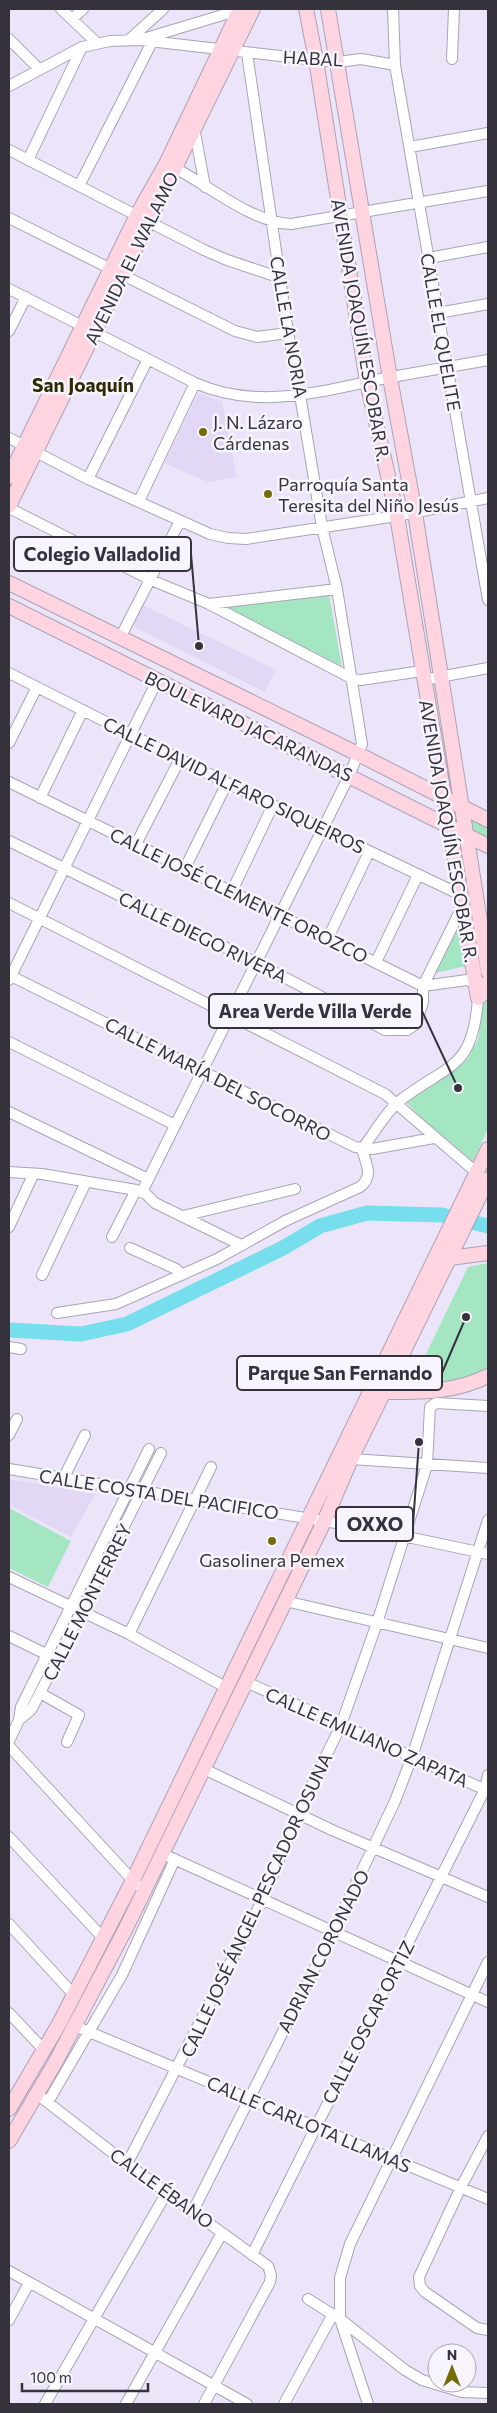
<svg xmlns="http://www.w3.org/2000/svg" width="497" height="2413" font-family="Commissioner,sans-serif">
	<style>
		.built { fill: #e2d7f4 }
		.green { fill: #a4e6c2 }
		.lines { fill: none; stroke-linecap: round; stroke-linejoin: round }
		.river { stroke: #76deec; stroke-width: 15 }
		.street-casing { stroke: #aaa3b7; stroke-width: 12 }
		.secondary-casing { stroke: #aaa3b7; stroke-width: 16 }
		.street { stroke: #fff; stroke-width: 10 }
		.secondary { stroke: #fdd4e0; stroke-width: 14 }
		.poi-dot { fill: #756c06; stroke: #f7f4fd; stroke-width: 2 }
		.labels { text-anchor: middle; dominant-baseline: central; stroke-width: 5; stroke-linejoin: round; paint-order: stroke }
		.street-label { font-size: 18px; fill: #35323b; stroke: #f7f4fd }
		.poi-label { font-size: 18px; fill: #35323b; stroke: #f7f4fd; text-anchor: start }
		.neighbourhood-label { font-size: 19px; font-weight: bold; fill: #2f2b00; stroke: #f7f4fd }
		.leader { fill: none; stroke: #35323b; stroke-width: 2 }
		.callout-dot { fill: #35323b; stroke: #f7f4fd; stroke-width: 2 }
		.callout { fill: #f7f4fd; stroke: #35323b; stroke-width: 2 }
		.callout-label { font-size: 19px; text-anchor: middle; font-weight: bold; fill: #35323b }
	</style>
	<rect width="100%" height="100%" fill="#ece5fa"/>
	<path class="built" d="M 198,393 L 222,401 L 237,477 L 208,482 L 164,463 Z
		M 141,604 L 276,670 L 265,692 L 130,625 Z
		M 9,1479 L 95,1494 L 71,1537 L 9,1505 Z"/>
	<path class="green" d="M 329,594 L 342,667 L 222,607 Z
		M 470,816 L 488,825 L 488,840 L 473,832 Z
		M 457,911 L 466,966 L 427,975 Z
		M 484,996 L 488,999 L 488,1129 L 473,1161 L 433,1130 L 406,1102 L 467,1059 L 478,1040 Z
		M 488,1263 L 488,1368 C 470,1377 432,1391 413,1381 L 468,1267 Z
		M 9,1508 L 71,1541 L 48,1587 L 9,1568 Z"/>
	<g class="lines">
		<path class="river" d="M 9,1330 L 81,1334 L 127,1324 L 283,1248 L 320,1226 L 367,1213 L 442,1215 L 488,1226"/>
		<g class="street-casing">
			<path id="street" d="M 61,9 L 97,43
				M 393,9 L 395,65 L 488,600
				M 72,19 L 83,9
				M 9,39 L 39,69
				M 143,39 L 239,10
				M 129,40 L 163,9
				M 452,59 L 454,9
				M 9,86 L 82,47 L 110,41 L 140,40 L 316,60 L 338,62 L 361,59 L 395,65
				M 194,127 L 205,187
				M 410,147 L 488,133
				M 9,150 L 204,250 L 227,260 L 278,277
				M 28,160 L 82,47
				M 169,165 C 205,182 251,223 291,224 L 488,191
				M 79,186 L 152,42
				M 9,218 L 235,331 L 257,337 L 288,333
				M 429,258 L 488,247
				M 9,289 L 195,383 C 259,411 321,391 386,378 C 420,372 454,366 488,360
				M 438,313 L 488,304
				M 9,331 L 26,297
				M 9,438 L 88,479 L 210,534 L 228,538 L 246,539 L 397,516 L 488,498
				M 88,479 L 148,359
				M 139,501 L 195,383
				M 9,508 L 151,580 L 209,604 L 353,679 L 361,680 L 422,671
				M 209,604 L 337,589
				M 120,638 L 180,521
				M 9,673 L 227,783 L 461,895
				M 423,680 L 488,668
				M 9,743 L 37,687
				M 9,782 L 423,986 L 467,980 L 478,985
				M 40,798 L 83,710
				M 9,841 L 255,962 L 385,1030 L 407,1030 L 416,1024 L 423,1002 L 423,986 L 462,907
				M 136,844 L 180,759
				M 185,868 L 227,783
				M 232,891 L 273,805
				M 9,903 L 385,1094 L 477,1173
				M 328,938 L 369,852
				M 376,962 L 418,875
				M 9,975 L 355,1147 L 372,1149 L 434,1138
				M 9,980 L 157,681
				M 9,1042 L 175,1125
				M 9,1112 L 148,1179
				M 9,1172 L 42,1174 L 136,1190 L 146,1194 L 155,1203 L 241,1245
				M 142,1192 L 349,776 L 362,744 L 337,589 L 322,527 L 300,395 L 288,333 L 247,53
				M 183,1216 L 295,1189
				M 9,1227 L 33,1175
				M 112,1237 L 136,1190
				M 130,1248 L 176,1269 L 182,1275
				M 42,1275 L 86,1182
				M 57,1313 L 116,1304 L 217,1259 L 285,1221 L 360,1187 C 374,1176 366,1164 362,1149 C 373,1135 384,1115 397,1103 C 446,1063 473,1073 478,998
				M 9,1347 L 21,1349
				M 9,1435 L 17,1419
				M 351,1459 L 488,1468
				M 9,1469 L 360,1527 L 488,1554
				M 64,1477 L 85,1435
				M 9,1577 L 129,1634 L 227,1688
				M 285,1601 L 488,1648
				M 129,1634 L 211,1467
				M 9,1636 L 52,1657
				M 246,1682 L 488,1791
				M 40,1693 L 79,1715 L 67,1742
				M 19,1720 L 31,1710 L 40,1693 L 161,1453
				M 9,1741 L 19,1720 L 21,1707 L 149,1449
				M 9,1746 L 137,1885
				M 204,1769 L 332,1830 L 488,1897
				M 9,1837 L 104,1939
				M 163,1854 L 488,2002
				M 9,1924 L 74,1995
				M 9,2013 L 44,2050
				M 75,2026 L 488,2199
				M 37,2094 L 127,2164 L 268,2266 L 271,2275 L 270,2282 L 204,2404
				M 48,2102 L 122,1975 L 175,1859
				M 488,2136 L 461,2187 L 419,2277 L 420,2286 L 425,2292 L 477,2328 L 488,2330
				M 127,2164 L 263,1899 L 298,1814 L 341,1725 L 377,1623 L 427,1465 L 430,1407 L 436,1403 L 488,1406
				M 193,2211 L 333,1932 L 395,1801 L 412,1757 L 488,1520
				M 252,2255 L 485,1789 L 488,1775
				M 9,2271 L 247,2404
				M 308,2299 L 340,2319 L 405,2370 L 422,2380 L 462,2392 L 488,2393
				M 9,2320 L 29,2283
				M 45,2404 L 167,2192
				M 126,2404 L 222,2233
				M 284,2404 L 333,2314
				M 368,2404 L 340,2319 L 340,2278 L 350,2244 L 488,1962"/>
		</g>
		<g class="secondary-casing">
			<path id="secondary" d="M 306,9 L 316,60 L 367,382 L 397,516 L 478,998
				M 328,9 L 390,378 L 415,513 L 488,971
				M 9,477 L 137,215 L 166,164 L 240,9
				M 9,506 L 253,9
				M 9,583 L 358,754 L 488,820
				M 9,606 L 488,846
				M 478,998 L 486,991 L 488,982
				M 450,1258 L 488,1253
				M 383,1392 C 421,1392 454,1393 488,1376
				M 9,2109 L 59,2024 L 132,1882 L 488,1149
				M 9,2141 L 55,2063 L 126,1928 L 324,1522 L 351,1459 L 488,1179"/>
		</g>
		<use href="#street" class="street"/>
		<use href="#secondary" class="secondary"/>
	</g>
	<g class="poi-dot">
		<circle cx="203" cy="432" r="5"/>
		<circle cx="268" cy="494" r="5"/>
		<circle cx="272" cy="1541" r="5"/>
	</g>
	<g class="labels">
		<g class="street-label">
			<text transform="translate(313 58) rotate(3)">HABAL</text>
			<text transform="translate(131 258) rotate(-64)">AVENIDA EL WALAMO</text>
			<text transform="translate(289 327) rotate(80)">CALLE LA NORIA</text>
			<text transform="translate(361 330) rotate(80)">AVENIDA JOAQUÍN ESCOBAR R.</text>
			<text transform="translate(441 332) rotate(80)">CALLE EL QUELITE</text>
			<text transform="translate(249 726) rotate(26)">BOULEVARD JACARANDAS</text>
			<text transform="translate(234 785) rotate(26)">CALLE DAVID ALFARO SIQUEIROS</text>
			<text transform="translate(449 831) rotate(80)">AVENIDA JOAQUÍN ESCOBAR R.</text>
			<text transform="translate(239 895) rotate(26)">CALLE JOSÉ CLEMENTE OROZCO</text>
			<text transform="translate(203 937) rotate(26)">CALLE DIEGO RIVERA</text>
			<text transform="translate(218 1079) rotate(27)">CALLE MARÍA DEL SOCORRO</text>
			<text transform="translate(159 1494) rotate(9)">CALLE COSTA DEL PACIFICO</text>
			<text transform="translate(87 1602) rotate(-63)">CALLE MONTERREY</text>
			<text transform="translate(367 1737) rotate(24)">CALLE EMILIANO ZAPATA</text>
			<text transform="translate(256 1905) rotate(-65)">CALLE JOSÉ ÁNGEL PESCADOR OSUNA</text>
			<text transform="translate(323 1951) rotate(-63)">ADRIAN CORONADO</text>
			<text transform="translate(368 2022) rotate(-63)">CALLE OSCAR ORTIZ</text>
			<text transform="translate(309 2124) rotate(23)">CALLE CARLOTA LLAMAS</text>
			<text transform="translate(162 2188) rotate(36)">CALLE ÉBANO</text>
		</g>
		<g class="poi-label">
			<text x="213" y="422">J. N. Lázaro<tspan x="213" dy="21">Cárdenas</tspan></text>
			<text x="278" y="484">Parroquía Santa<tspan x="278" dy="21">Teresita del Niño Jesús</tspan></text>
			<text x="272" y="1560" text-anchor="middle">Gasolinera Pemex</text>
		</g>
		<g class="neighbourhood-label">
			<text x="83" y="384">San Joaquín</text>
		</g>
	</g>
	<path class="leader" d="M199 646L191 554M458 1088L422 1011M466 1317L442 1373M419 1442L413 1524"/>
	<g class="callout-dot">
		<circle cx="199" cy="646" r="5"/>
		<circle cx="458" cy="1088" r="5"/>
		<circle cx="466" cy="1317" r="5"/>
		<circle cx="419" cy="1442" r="5"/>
	</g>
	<g class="callout">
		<rect x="14" y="537" width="177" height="34" rx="5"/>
		<rect x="209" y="994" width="213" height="34" rx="5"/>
		<rect x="237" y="1356" width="205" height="34" rx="5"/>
		<rect x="336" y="1507" width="77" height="34" rx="5"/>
	</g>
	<g class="callout-label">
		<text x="102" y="561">Colegio Valladolid</text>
		<text x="315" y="1018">Area Verde Villa Verde</text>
		<text x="340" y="1380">Parque San Fernando</text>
		<text x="375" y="1531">OXXO</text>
	</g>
	<rect width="497" height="2413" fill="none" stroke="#35323b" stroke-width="20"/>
	<g transform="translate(452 2368)"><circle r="24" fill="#f7f4fd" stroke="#a9a6af"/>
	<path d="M0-4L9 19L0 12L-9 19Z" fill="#756c06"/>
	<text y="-8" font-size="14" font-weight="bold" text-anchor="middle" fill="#35323b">N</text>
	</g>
	<path d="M22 2383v8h126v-8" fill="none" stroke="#35323b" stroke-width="2.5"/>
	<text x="30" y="2383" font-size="15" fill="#35323b" stroke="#f7f4fd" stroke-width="4" paint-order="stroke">100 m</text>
</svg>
